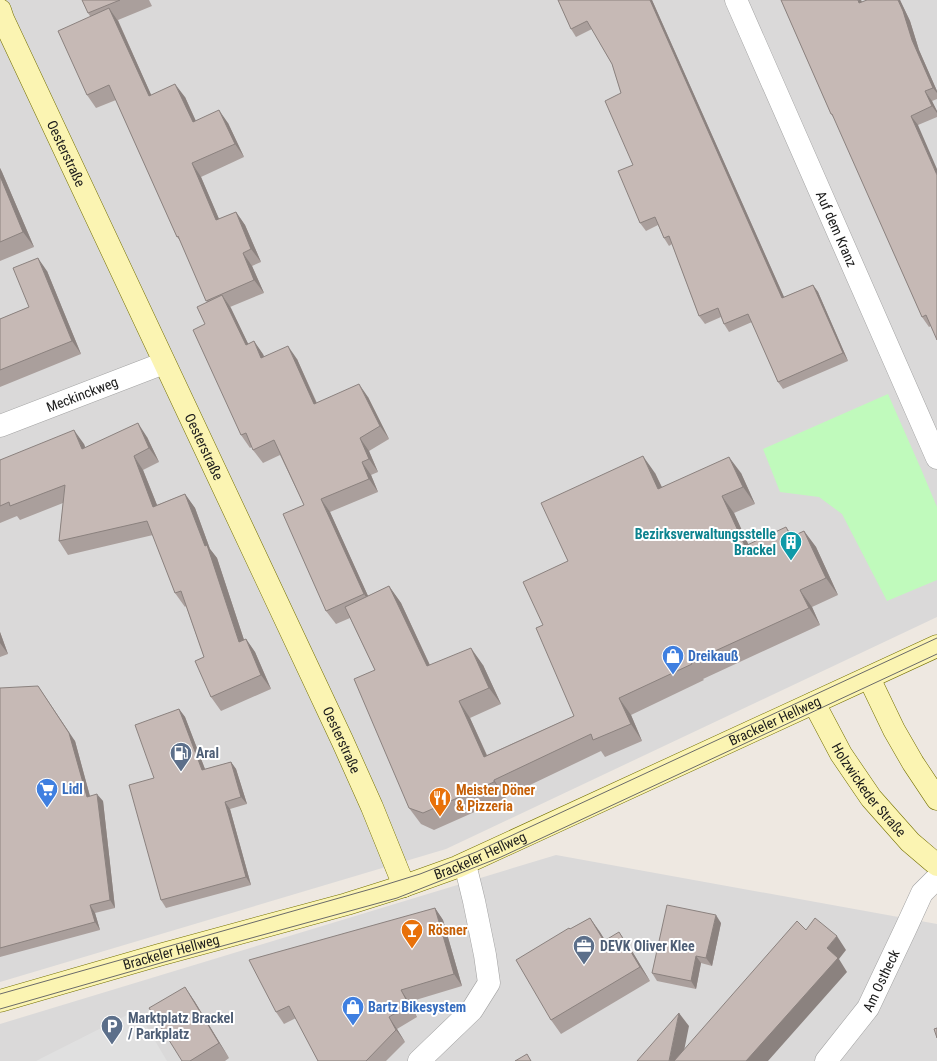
<svg xmlns="http://www.w3.org/2000/svg" width="937" height="1061" font-family="'Roboto Condensed',sans-serif">
	<style>
		.residential { fill: #dad9d9 }
		.park { fill: #c0fabc }
		.parking { fill: #e0e0e0 }
		.lines { fill: none; stroke-linecap: round; stroke-linejoin: round }
		.street-casing { stroke: #a3a3a3; stroke-width: 23 }
		.secondary-casing { stroke: #747002; stroke-width: 23 }
		.street { stroke: #fff; stroke-width: 22 }
		.secondary { stroke: #fbf4b2; stroke-width: 22 }
		.tram { stroke: #6a6a6a; stroke-width: 1 }
		.wall { fill: #aa9f9c }
		.shaded-wall { fill: #8b827f }
		.building { fill: #c6b9b5; stroke: #8b827f }
		.labels { text-anchor: middle; dominant-baseline: central; stroke-width: 4; stroke-linejoin: round; paint-order: stroke }
		.street-label { font-size: 14px; fill: #1c1c1c; stroke: #fff }
		.culture-label { font-size: 14px; font-weight: bold; fill: #0d838f; stroke: #fff; text-anchor: end }
		.shop-label { font-size: 14px; font-weight: bold; fill: #366cbe; stroke: #fff; text-anchor: start }
		.service-label { font-size: 14px; font-weight: bold; fill: #4e5e75; stroke: #fff; text-anchor: start }
		.food-label { font-size: 14px; font-weight: bold; fill: #c56008; stroke: #fff; text-anchor: start }
	</style>
	<rect width="100%" height="100%" fill="#eee8e1"/>
	<path class="residential" d="M 0,0 L 937,0 L 937,617 L 446,849 L 0,982 Z
		M 556,855 L 937,924 L 937,1061 L 0,1061 L 0,1024 Z"/>
	<path class="park" d="M 888,394 L 921,469 L 937,507 L 937,580 L 887,601 L 842,514 L 819,497 L 780,492 L 763,449 Z"/>
	<path class="parking" d="M 137,1010 L 167,1061 L 36,1061 Z"/>
	<g class="lines">
		<g class="street-casing">
			<g id="street">
				<path id="s1" d="M 736,0 L 937,458"/>
				<path id="s2" d="M 0,426 L 164,363"/>
				<path d="M 419,1061 L 472,1010 L 489,983 L 485,955 L 474,901 L 465,864"/>
				<path id="s3" d="M 826,1061 L 868,1008 L 905,930 L 922,893 L 937,878"/>
			</g>
		</g>
		<g class="secondary-casing">
			<g id="secondary">
				<path id="s4" d="M 0,10 L 3,19 L 342,740 L 372,807 L 404,886"/>
				<path d="M 869,678 L 894,730 L 913,763 L 937,799"/>
				<path id="s5" d="M 814,703 L 841,754 L 871,798 L 910,842 L 937,865"/>
				<path id="s6" d="M 0,1001 L 159,955 L 347,904 L 404,886 L 457,867 L 937,646"/>
			</g>
		</g>
		<use href="#street" class="street"/>
		<use href="#secondary" class="secondary"/>
		<path class="tram" d="M 0,994 L 378,887 L 420,874 L 476,852 L 937,638
			M 0,1009 L 164,962 L 397,898 L 501,857 L 937,654"/>
	</g>
	<path class="wall" d="M 82,0 L 149,0 L 152,6 L 118,20 L 151,95 L 185,97 L 196,121 L 228,123 L 244,157 L 201,177 L 219,219 L 236,212 L 245,225 L 261,262 L 252,266 L 264,293 L 230,307 L 248,344 L 254,341 L 264,357 L 297,359 L 317,403 L 368,397 L 389,439 L 369,451 L 378,472 L 371,475 L 378,492 L 330,512 L 368,596 L 389,586 L 401,603 L 430,665 L 483,665 L 501,704 L 470,718 L 487,755 L 574,716 L 543,625 L 568,561 L 655,473 L 662,487 L 741,473 L 755,504 L 734,513 L 748,545 L 793,536 L 804,531 L 816,547 L 838,595 L 812,607 L 820,625 L 703,679 L 704,680 L 631,715 L 642,741 L 605,757 L 601,751 L 505,797 L 506,798 L 434,830 L 421,824 L 409,808 L 375,670 L 350,618 L 336,624 L 326,611 L 304,505 L 280,455 L 263,463 L 253,450 L 252,447 L 250,448 L 241,435 L 205,324 L 207,302 L 181,242 L 177,237 L 116,100 L 96,108 L 87,95 L 90,16 L 88,13 Z
		M 558,0 L 652,0 L 784,297 L 813,285 L 818,292 L 848,361 L 783,389 L 778,382 L 752,322 L 729,332 L 724,324 L 721,317 L 705,324 L 699,316 L 672,244 L 669,246 L 664,238 L 658,225 L 646,231 L 640,223 L 633,165 L 621,93 L 612,64 L 592,29 L 576,37 L 571,29 Z
		M 781,0 L 861,0 L 862,2 L 867,0 L 900,0 L 910,21 L 919,50 L 937,91 L 937,99 L 932,101 L 937,111 L 937,117 L 918,125 L 931,326 L 929,327 L 922,317 L 836,121 L 831,114 Z
		M 0,168 L 2,172 L 34,247 L 0,261 Z
		M 47,271 L 81,354 L 0,387 L 0,319 L 29,307 Z
		M 147,437 L 159,462 L 143,470 L 157,505 L 185,494 L 195,508 L 210,549 L 217,558 L 244,640 L 246,639 L 255,652 L 271,689 L 221,711 L 211,697 L 204,657 L 186,606 L 185,607 L 175,593 L 153,535 L 68,555 L 59,541 L 63,503 L 20,520 L 17,516 L 0,523 L 0,460 L 84,444 L 85,448 Z
		M 0,632 L 8,654 L 0,657 Z
		M 0,688 L 75,741 L 90,796 L 103,801 L 115,908 L 95,913 L 100,930 L 0,957 Z
		M 179,709 L 185,717 L 205,769 L 231,762 L 236,769 L 247,804 L 230,809 L 251,885 L 166,908 L 161,900 L 154,778 Z
		M 435,908 L 443,920 L 462,986 L 409,1002 L 417,1017 L 397,1029 L 405,1042 L 386,1061 L 318,1061 L 296,1018 L 284,1024 L 276,1012 Z
		M 590,918 L 605,940 L 629,946 L 650,981 L 561,1034 L 551,1020 L 570,929 Z
		M 721,923 L 712,966 L 701,963 L 696,989 L 657,981 L 652,973 Z
		M 185,987 L 195,1002 L 229,1058 L 225,1061 L 182,1061 Z"/>
	<path class="shaded-wall" d="M 650,0 L 652,0 L 788,306 L 782,298 Z
		M 858,0 L 861,0 L 866,13 L 859,3 Z
		M 898,0 L 900,0 L 910,21 L 919,50 L 937,91 L 937,93 L 933,88 L 912,40 Z
		M 109,8 L 118,21 L 158,110 L 149,96 Z
		M 175,84 L 185,97 L 202,135 L 193,122 Z
		M 925,91 L 932,101 L 937,111 L 937,113 L 932,106 Z
		M 219,110 L 228,123 L 244,157 L 235,144 Z
		M 911,116 L 918,125 L 937,169 L 937,175 Z
		M 192,163 L 201,177 L 225,233 L 216,220 Z
		M 0,168 L 2,172 L 34,247 L 23,232 L 0,176 Z
		M 236,212 L 245,225 L 261,262 L 251,249 Z
		M 243,253 L 252,266 L 264,293 L 254,280 Z
		M 38,258 L 47,271 L 81,354 L 72,341 Z
		M 813,285 L 818,292 L 848,361 L 843,353 Z
		M 222,295 L 231,308 L 255,358 L 246,345 Z
		M 254,341 L 263,354 L 271,371 L 261,358 Z
		M 288,346 L 297,359 L 323,418 L 314,404 Z
		M 359,384 L 368,397 L 389,439 L 380,426 Z
		M 138,423 L 147,437 L 159,462 L 149,448 Z
		M 74,430 L 84,444 L 91,463 L 82,449 Z
		M 360,438 L 369,451 L 378,472 L 369,459 Z
		M 134,456 L 143,470 L 163,520 L 153,507 Z
		M 643,456 L 655,473 L 670,505 L 658,489 Z
		M 729,457 L 741,473 L 755,504 L 743,487 Z
		M 362,462 L 371,475 L 378,492 L 369,479 Z
		M 185,494 L 195,508 L 210,549 L 217,558 L 249,655 L 239,642 L 205,546 Z
		M 722,496 L 734,513 L 757,563 L 745,546 Z
		M 321,499 L 330,512 L 373,607 L 364,594 Z
		M 786,527 L 798,544 L 791,537 Z
		M 804,531 L 816,547 L 838,595 L 826,578 Z
		M 389,586 L 401,603 L 438,683 L 427,666 Z
		M 800,590 L 812,607 L 820,625 L 809,608 Z
		M 0,632 L 8,654 L 0,643 Z
		M 246,639 L 255,652 L 271,689 L 261,675 Z
		M 471,648 L 483,665 L 501,704 L 489,688 Z
		M 38,686 L 75,741 L 92,804 L 87,797 Z
		M 619,698 L 631,715 L 642,741 L 631,724 Z
		M 459,701 L 470,718 L 495,774 L 484,757 Z
		M 179,709 L 185,717 L 208,777 L 202,770 Z
		M 231,762 L 236,769 L 247,804 L 241,797 Z
		M 494,780 L 505,797 L 506,798 L 494,782 Z
		M 97,794 L 103,801 L 115,908 L 110,900 Z
		M 225,802 L 230,809 L 251,885 L 246,877 Z
		M 90,905 L 95,913 L 100,930 L 95,922 Z
		M 435,908 L 443,920 L 462,986 L 454,974 Z
		M 716,915 L 721,923 L 712,966 L 706,958 Z
		M 590,918 L 600,932 L 614,955 L 604,941 Z
		M 619,932 L 629,946 L 650,981 L 640,967 Z
		M 837,936 L 846,950 L 839,959 L 847,972 L 768,1061 L 746,1061 L 827,948 Z
		M 696,956 L 701,963 L 696,989 L 691,981 Z
		M 185,987 L 195,1002 L 229,1058 L 219,1043 Z
		M 401,990 L 409,1002 L 417,1017 L 409,1005 Z
		M 679,1013 L 689,1026 L 682,1061 L 669,1061 Z
		M 389,1017 L 397,1029 L 405,1042 L 396,1030 Z"/>
	<path class="building" d="M 82,0 L 120,0 L 88,13 Z
		M 558,0 L 650,0 L 782,298 L 813,285 L 843,353 L 778,382 L 748,314 L 724,324 L 718,308 L 699,316 L 669,236 L 664,238 L 655,217 L 640,223 L 618,171 L 633,165 L 605,101 L 621,93 L 612,64 L 587,21 L 571,29 Z
		M 781,0 L 858,0 L 859,3 L 867,0 L 898,0 L 903,11 L 912,40 L 933,88 L 925,91 L 932,106 L 911,116 L 937,175 L 937,340 L 926,315 L 922,317 L 832,114 L 831,114 Z
		M 109,8 L 149,96 L 175,84 L 193,122 L 219,110 L 235,144 L 192,163 L 216,220 L 236,212 L 251,249 L 243,253 L 254,280 L 206,301 L 178,236 L 177,237 L 109,85 L 87,95 L 58,31 Z
		M 0,176 L 23,232 L 0,242 Z
		M 38,258 L 72,341 L 0,370 L 0,319 L 29,307 L 13,268 Z
		M 222,295 L 246,345 L 254,341 L 261,358 L 288,346 L 314,404 L 359,384 L 380,426 L 360,438 L 369,459 L 362,462 L 369,479 L 321,499 L 364,594 L 326,611 L 283,514 L 304,505 L 274,440 L 253,450 L 246,433 L 241,435 L 193,330 L 205,324 L 197,307 Z
		M 138,423 L 149,448 L 134,456 L 153,507 L 185,494 L 205,546 L 207,545 L 239,642 L 246,639 L 261,675 L 211,697 L 195,661 L 204,657 L 181,591 L 175,593 L 147,521 L 59,541 L 65,485 L 10,506 L 9,502 L 0,506 L 0,460 L 74,430 L 82,449 Z
		M 643,456 L 658,489 L 729,457 L 743,487 L 722,496 L 745,546 L 786,527 L 791,537 L 804,531 L 826,578 L 800,590 L 809,608 L 691,662 L 692,664 L 619,698 L 631,724 L 593,740 L 591,734 L 494,780 L 494,782 L 423,813 L 409,808 L 354,679 L 375,670 L 345,607 L 389,586 L 427,666 L 471,648 L 489,688 L 459,701 L 484,757 L 574,716 L 536,628 L 543,625 L 523,582 L 568,561 L 541,503 Z
		M 38,686 L 69,733 L 87,797 L 97,794 L 110,900 L 90,905 L 95,922 L 0,948 L 0,688 Z
		M 179,709 L 202,770 L 231,762 L 241,797 L 225,802 L 246,877 L 161,900 L 129,785 L 154,778 L 135,725 Z
		M 667,905 L 716,915 L 706,958 L 696,956 L 691,981 L 652,973 Z
		M 435,908 L 454,974 L 401,990 L 409,1005 L 389,1017 L 396,1030 L 366,1061 L 318,1061 L 289,1006 L 276,1012 L 249,960 Z
		M 590,918 L 604,941 L 619,932 L 640,967 L 551,1020 L 516,960 L 569,928 L 570,929 Z
		M 815,918 L 837,936 L 827,948 L 838,958 L 746,1061 L 674,1061 L 797,921 L 806,930 Z
		M 185,987 L 219,1043 L 190,1061 L 182,1061 L 149,1008 Z
		M 679,1013 L 669,1061 L 637,1061 Z
		M 937,1028 L 937,1038 L 934,1029 Z
		M 527,1054 L 531,1061 L 515,1061 Z"/>
	<defs>
		<g id="building-pin" transform="scale(1.15)"><path d="M0 17L-7.5 6A9.5 9.5 0 1 1 7.5 6Z" fill="#0f9aa8" stroke="#fff"/><path d="M-4-6H4V6H1V3H-1V6H-4ZM-2.5-4.3h1.7v1.8h-1.7ZM.8-4.3h1.7v1.8H.8ZM-2.5-1h1.7V.8h-1.7ZM.8-1h1.7V.8H.8Z" fill="#fff"/></g>
		<g id="shop-pin" transform="scale(1.15)"><path d="M0 17L-7.5 6A9.5 9.5 0 1 1 7.5 6Z" fill="#3f7fe0" stroke="#fff"/><path d="M-5-2.5h2.3a2.7 3.5 0 0 1 5.4 0H5L5.5 6h-11ZM-1.5-2.5h3a1.5 2.3 0 0 0-3 0Z" fill="#fff"/></g>
		<g id="fuel-pin" transform="scale(1.15)"><path d="M0 17L-7.5 6A9.5 9.5 0 1 1 7.5 6Z" fill="#5c6f8a" stroke="#fff"/><path d="M-5.5-6h7V0h2V4h1.3V-2.5L3-4.5l.8-.8L6-3V5H2.5V1h-1V6h-7ZM-4.2-4.7v3.2H.2V-4.7Z" fill="#fff"/></g>
		<g id="supermarket-pin" transform="scale(1.15)"><path d="M0 17L-7.5 6A9.5 9.5 0 1 1 7.5 6Z" fill="#3f7fe0" stroke="#fff"/><path d="M-6-5.5h2.5l.6 2H6L4.5 2H-2.5L-4.4-4H-6ZM-1.5 3.2a1.3 1.3 0 1 0 .1 0ZM3 3.2a1.3 1.3 0 1 0 .1 0Z" fill="#fff"/></g>
		<g id="restaurant-pin" transform="scale(1.15)"><path d="M0 17L-7.5 6A9.5 9.5 0 1 1 7.5 6Z" fill="#e8710a" stroke="#fff"/><path d="M-5-6h1v4h1v-4h1v4h1v-4h1v5L-1.5 .5V6h-2V.5L-5-1ZM5-6V6H3V1.5H1.5Q1.5-4 5-6Z" fill="#fff"/></g>
		<g id="bar-pin" transform="scale(1.15)"><path d="M0 17L-7.5 6A9.5 9.5 0 1 1 7.5 6Z" fill="#e8710a" stroke="#fff"/><path d="M-6-5H6L.8 .8V4.5H3.5V6h-7V4.5H-.8V.8Z" fill="#fff"/></g>
		<g id="office-pin" transform="scale(1.15)"><path d="M0 17L-7.5 6A9.5 9.5 0 1 1 7.5 6Z" fill="#5c6f8a" stroke="#fff"/><path d="M-6-3h4V-5.5h4V-3h4V5H-6ZM-1-4.5V-3h2v-1.5ZM-6 0V1H6V0Z" fill="#fff"/></g>
		<g id="parking-pin" transform="scale(1.15)"><path d="M0 17L-7.5 6A9.5 9.5 0 1 1 7.5 6Z" fill="#5c6f8a" stroke="#fff"/><path d="M-3.5-5.5H1a3.5 3.5 0 0 1 0 7H-1V5.5H-3.5ZM-1-3.4V-.6H.8a1.4 1.4 0 0 0 0-2.8Z" fill="#fff"/></g>
	</defs>
	<g fill-rule="evenodd">
		<use href="#building-pin" x="791" y="542"/>
		<use href="#shop-pin" x="673" y="656"/>
		<use href="#fuel-pin" x="181" y="753"/>
		<use href="#supermarket-pin" x="47" y="789"/>
		<use href="#restaurant-pin" x="440" y="798"/>
		<use href="#bar-pin" x="412" y="930"/>
		<use href="#office-pin" x="584" y="946"/>
		<use href="#shop-pin" x="353" y="1007"/>
		<use href="#parking-pin" x="112" y="1026"/>
	</g>
	<g class="labels">
		<g class="street-label">
			<text stroke="none"><textPath href="#s4" startOffset="158">Oesterstraße</textPath></text>
			<text stroke="none"><textPath href="#s1" startOffset="250">Auf dem Kranz</textPath></text>
			<text stroke="none"><textPath href="#s2" startOffset="88">Meckinckweg</textPath></text>
			<text stroke="none"><textPath href="#s4" startOffset="482">Oesterstraße</textPath></text>
			<text stroke="none"><textPath href="#s6" startOffset="826">Brackeler Hellweg</textPath></text>
			<text stroke="none"><textPath href="#s4" startOffset="806">Oesterstraße</textPath></text>
			<text stroke="none"><textPath href="#s5" startOffset="103">Holzwickeder Straße</textPath></text>
			<text stroke="none"><textPath href="#s6" startOffset="502">Brackeler Hellweg</textPath></text>
			<text stroke="none"><textPath href="#s6" startOffset="178">Brackeler Hellweg</textPath></text>
			<text stroke="none"><textPath href="#s3" startOffset="98">Am Ostheck</textPath></text>
		</g>
		<g class="culture-label">
			<text x="776" y="534">Bezirksverwaltungsstelle<tspan x="776" dy="16">Brackel</tspan></text>
		</g>
		<g class="shop-label">
			<text x="688" y="656">Dreikauß</text>
			<text x="62" y="789">Lidl</text>
			<text x="368" y="1007">Bartz Bikesystem</text>
		</g>
		<g class="service-label">
			<text x="196" y="753">Aral</text>
			<text x="600" y="946">DEVK Oliver Klee</text>
			<text x="128" y="1018">Marktplatz Brackel<tspan x="128" dy="16">/ Parkplatz</tspan></text>
		</g>
		<g class="food-label">
			<text x="456" y="790">Meister Döner<tspan x="456" dy="16">&amp; Pizzeria</tspan></text>
			<text x="428" y="930">Rösner</text>
		</g>
	</g>
</svg>
